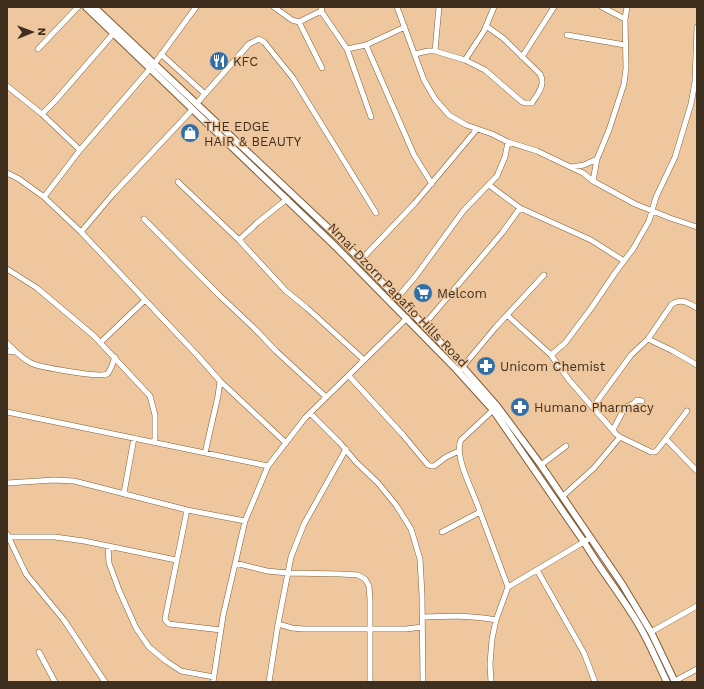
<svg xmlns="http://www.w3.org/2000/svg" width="704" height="689" font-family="'Work Sans',sans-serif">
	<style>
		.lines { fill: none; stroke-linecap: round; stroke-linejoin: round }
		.minor-casing { stroke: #805e38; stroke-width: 6 }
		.tertiary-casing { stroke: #805e38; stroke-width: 8 }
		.minor { stroke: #fff; stroke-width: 5 }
		.tertiary { stroke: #fff; stroke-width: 6 }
		.labels { text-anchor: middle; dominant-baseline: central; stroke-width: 3; stroke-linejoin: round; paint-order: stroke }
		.poi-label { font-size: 13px; fill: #3f2f1f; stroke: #eec79e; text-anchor: start }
		.street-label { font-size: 13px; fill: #3f2f1f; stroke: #eec79e }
	</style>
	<rect width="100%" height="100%" fill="#eec79e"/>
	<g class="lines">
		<g class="minor-casing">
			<path id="minor" d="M 274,7 L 292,20 L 299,22 L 321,11 L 322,7
				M 397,7 L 424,80 L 435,99 L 449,115 L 466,125 L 492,134 L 508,142 L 537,151 L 583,173 L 593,181 L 635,204 L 670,218 L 697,227
				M 602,7 L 625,19
				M 321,11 L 347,49 L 371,117
				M 299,22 L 322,68
				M 567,35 L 625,45
				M 366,45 L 414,155 L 432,184
				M 38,49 L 78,7
				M 347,49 L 366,45 L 405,27
				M 435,51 L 439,7
				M 161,54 L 205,94
				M 415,54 L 428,51 L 435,51 L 465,60 L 485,70 L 522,102 L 525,103 L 532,103 C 538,93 546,85 540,74 L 503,38 L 486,26
				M 522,57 L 554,7
				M 465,60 L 484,31 L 494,7
				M 7,86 L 42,114 L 80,150
				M 197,103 L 249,44 L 259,39 L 264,42 L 293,78 L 376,213
				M 42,114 L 55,101 L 113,34
				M 571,167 L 584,165 L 597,159
				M 7,173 L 19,179 L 44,197 L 81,232 L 198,356 L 220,381 L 218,396 L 205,453
				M 593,181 L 597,159 L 609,130 L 624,84 L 626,68 L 625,19 L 627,7
				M 178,182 L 239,240 L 286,291 L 307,308 L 364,360
				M 489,185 L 520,208 L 591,240 L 624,261
				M 44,197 L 80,150 L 155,63 L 196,7
				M 144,219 L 220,296 L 255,329 L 276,351 L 326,397
				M 81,232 L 113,194 L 192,110
				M 239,240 L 257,223 L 287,199
				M 360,261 L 415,203 L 477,129
				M 7,269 L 37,288 L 94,336 L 150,396 L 155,415 L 155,442
				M 397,298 L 415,277 L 464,210 L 497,176 L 505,157 L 508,142
				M 507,315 L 551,355 L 569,380 L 616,434 L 620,437 L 651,452 L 655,452 L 658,449 L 687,411
				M 424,325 L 502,233 L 520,208
				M 648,339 L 673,351 L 697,365
				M 101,342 L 145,300
				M 7,343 C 14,350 21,358 31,363 C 39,367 100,378 107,374 C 111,371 113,361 115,357
				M 7,351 L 15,352
				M 551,355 L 565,343 L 592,307 L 615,273 L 633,249 L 649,221 L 656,197 L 675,157 L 691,104 L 695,82 L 697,27
				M 460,370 L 495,328 L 544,275
				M 349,376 L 403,435 L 428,465 L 431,466 L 434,466 L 446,457 L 459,451
				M 220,381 L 286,443
				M 593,407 L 631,355 L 648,339 L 672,304 C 682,298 688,303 697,308
				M 7,412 L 268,466
				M 310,413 L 340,443 L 356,462 L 378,483 L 396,505 L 411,529 L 420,559 L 422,595 L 423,682
				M 613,430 L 625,407 L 633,404 L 637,400 L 642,401
				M 666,439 L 697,471
				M 541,465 L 566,446
				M 7,483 L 54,480 L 74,481 L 187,510 L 245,521
				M 124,493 L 134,438
				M 563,496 L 594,468 L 620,437
				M 187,510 L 165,619 L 166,621 L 169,624 L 221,630
				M 480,512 L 508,587
				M 442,532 L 480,512 C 475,494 453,457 461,440 L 493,410
				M 7,534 L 26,574 L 64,620 L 105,682
				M 8,537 L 55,537 L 84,541 L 176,560
				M 108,546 L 109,563 L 119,590 L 136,628 L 149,647 L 166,661 L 181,671 L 214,677
				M 235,563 L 267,571 L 288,573 L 341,574 L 358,575 L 365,579 L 369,586 L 370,600 L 370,682
				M 537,570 L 584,653 L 595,682
				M 422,617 C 447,616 471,615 496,620
				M 278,624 L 292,628 L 303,629 L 406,629 L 422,627
				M 651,632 L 697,606
				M 39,652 L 55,682
				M 675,681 L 697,669
				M 213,682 L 223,616 L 245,521 L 268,466 L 305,418 L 407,318
				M 269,682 L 278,624 L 291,557 L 304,524 L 346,449
				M 491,682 L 490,664 L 492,639 L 496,620 L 508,587 L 587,540"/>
		</g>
		<g class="tertiary-casing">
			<path id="tertiary" d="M 86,7 L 335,246 L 455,368 L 493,410 L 584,542 C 601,571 623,597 640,627 C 650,644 658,664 667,682
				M 94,7 L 341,240 L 445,347 L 497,406 L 541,465 L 622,584 L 651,632 L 675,682"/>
		</g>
		<use href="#minor" class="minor"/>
		<use href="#tertiary" class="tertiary"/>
	</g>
	<defs>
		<g id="restaurant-disc" transform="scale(1)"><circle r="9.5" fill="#3170a7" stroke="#eec79e"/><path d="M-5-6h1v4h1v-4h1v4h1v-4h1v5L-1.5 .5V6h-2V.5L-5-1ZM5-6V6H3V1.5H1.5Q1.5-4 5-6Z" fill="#fff"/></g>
		<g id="shop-disc" transform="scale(1)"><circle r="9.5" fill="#3170a7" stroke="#eec79e"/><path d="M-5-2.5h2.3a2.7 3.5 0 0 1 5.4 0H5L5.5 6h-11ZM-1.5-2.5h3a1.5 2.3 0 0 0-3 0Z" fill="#fff"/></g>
		<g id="supermarket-disc" transform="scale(1)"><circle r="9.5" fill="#3170a7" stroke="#eec79e"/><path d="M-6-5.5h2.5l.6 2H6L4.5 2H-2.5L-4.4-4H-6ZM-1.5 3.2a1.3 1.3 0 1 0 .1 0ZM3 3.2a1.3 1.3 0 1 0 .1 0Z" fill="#fff"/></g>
		<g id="pharmacy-disc" transform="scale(1)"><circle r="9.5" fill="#3170a7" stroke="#eec79e"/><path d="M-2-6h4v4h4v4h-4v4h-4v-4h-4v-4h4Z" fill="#fff"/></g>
	</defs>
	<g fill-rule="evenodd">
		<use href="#restaurant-disc" x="219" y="61"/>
		<use href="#shop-disc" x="190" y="133"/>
		<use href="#supermarket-disc" x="423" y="293"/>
		<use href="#pharmacy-disc" x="486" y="366"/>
		<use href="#pharmacy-disc" x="520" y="407"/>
	</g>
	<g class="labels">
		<g class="poi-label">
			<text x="233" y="61">KFC</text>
			<text x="204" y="126">THE EDGE<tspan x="204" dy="15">HAIR &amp; BEAUTY</tspan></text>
			<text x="437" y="293">Melcom</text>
			<text x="500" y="366">Unicom Chemist</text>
			<text x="534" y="407">Humano Pharmacy</text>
		</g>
		<g class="street-label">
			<text transform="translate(398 295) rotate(46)">Nmai Dzorn Papafio Hills Road</text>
		</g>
	</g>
	<rect width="704" height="689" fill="none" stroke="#3f2f1f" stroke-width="16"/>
	<g transform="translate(32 32) rotate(89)" stroke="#eec79e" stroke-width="3" paint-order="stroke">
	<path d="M0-3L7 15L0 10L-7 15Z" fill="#3f2f1f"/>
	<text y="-6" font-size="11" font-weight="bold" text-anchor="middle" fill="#3f2f1f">N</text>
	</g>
</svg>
